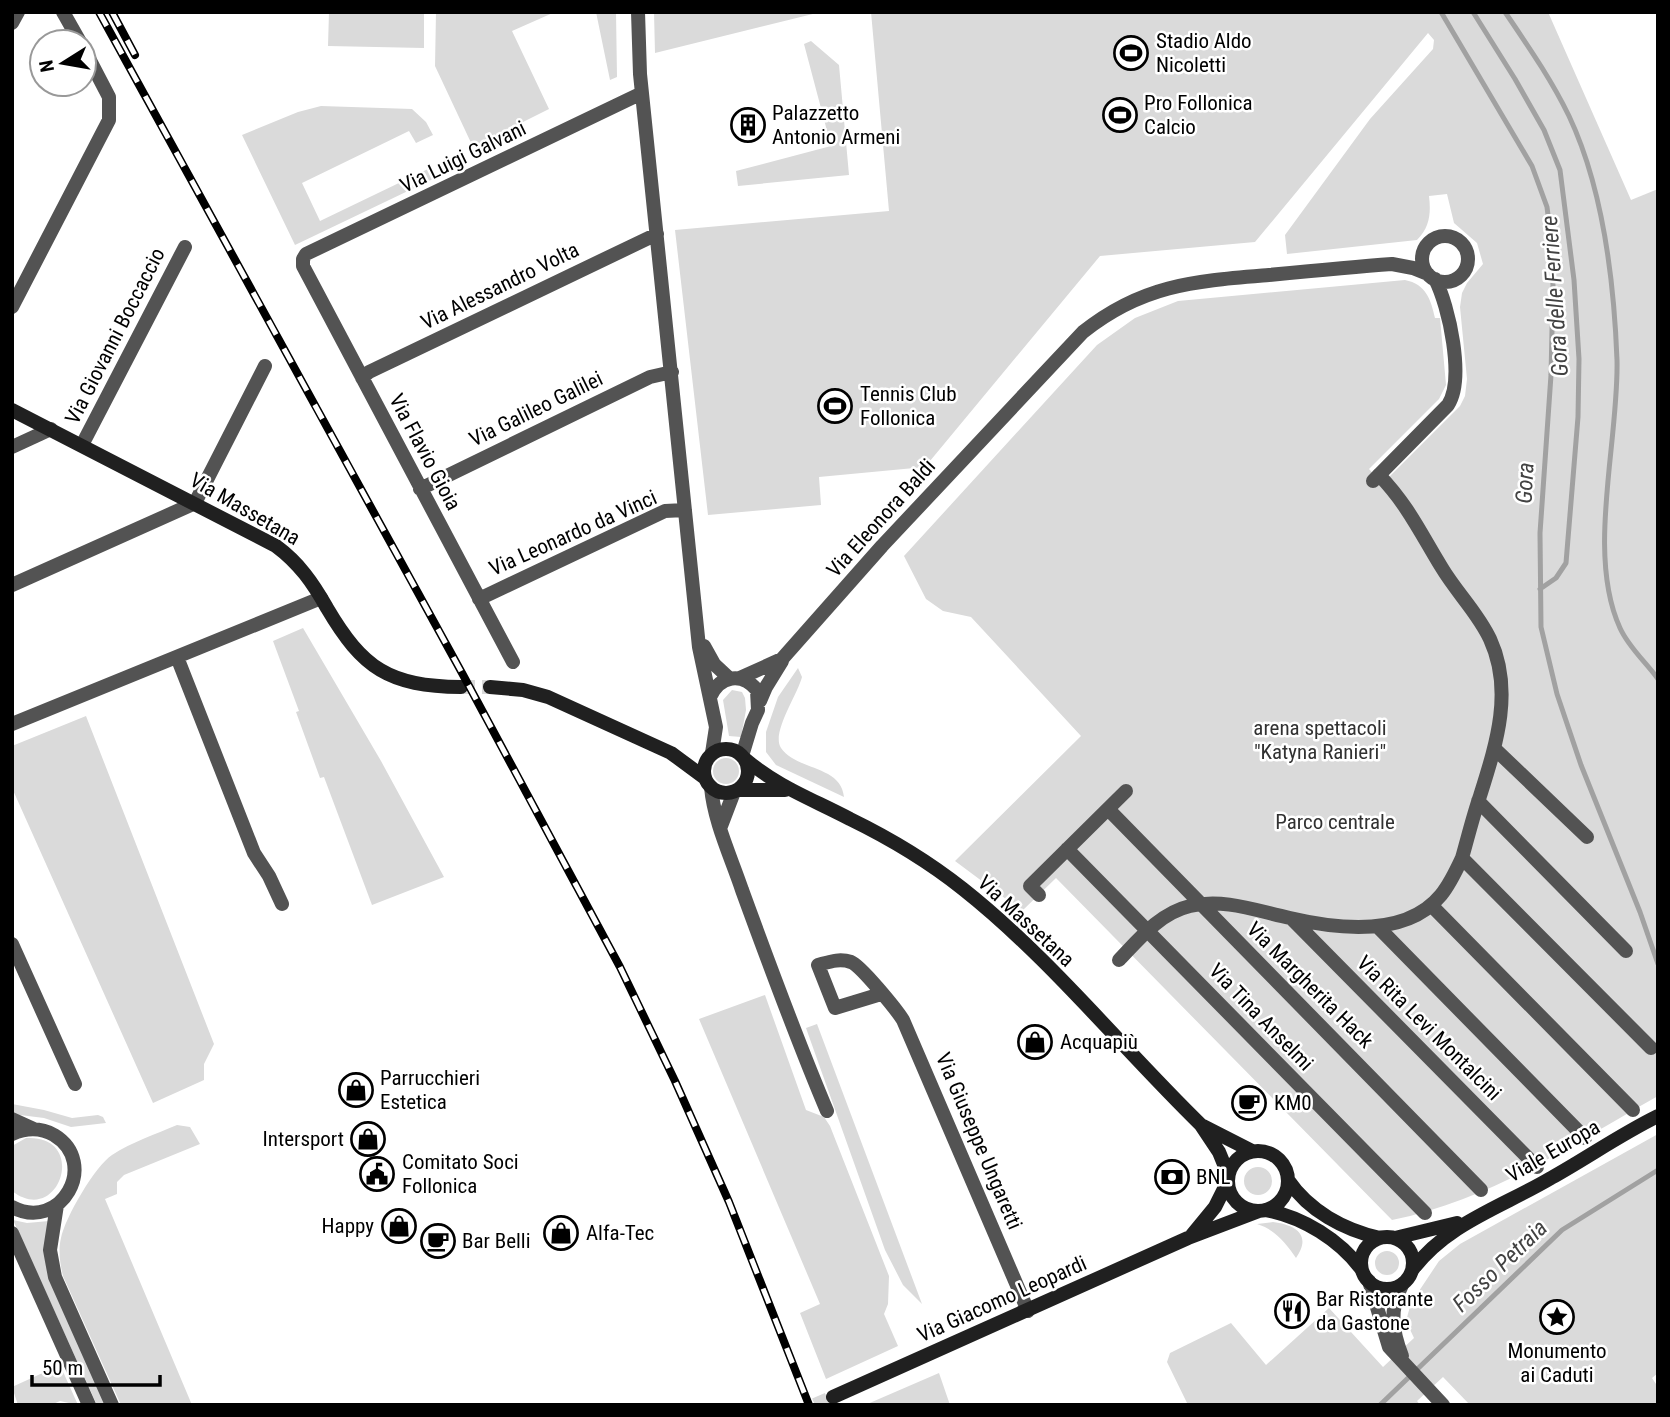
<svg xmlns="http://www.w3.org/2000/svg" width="1670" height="1417" font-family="'Roboto Condensed',sans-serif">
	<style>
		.green { fill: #dadada }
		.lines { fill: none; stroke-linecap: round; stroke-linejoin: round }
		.stream { stroke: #a1a1a1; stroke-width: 5 }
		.secondary-tunnel { stroke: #d9d9d9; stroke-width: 14; stroke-dasharray: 14 7; stroke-linecap: butt }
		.pedestrian { stroke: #535353; stroke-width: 14 }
		.minor { stroke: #535353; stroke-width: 14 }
		.tertiary { stroke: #535353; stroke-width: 14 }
		.secondary { stroke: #202020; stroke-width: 14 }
		.rail-casing { stroke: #000; stroke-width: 8 }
		.rail { stroke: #fff; stroke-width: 5; stroke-dasharray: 16; stroke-linecap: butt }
		.labels { text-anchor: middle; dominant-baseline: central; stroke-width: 5; stroke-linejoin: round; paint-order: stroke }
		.poi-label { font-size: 21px; fill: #000; stroke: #fff; text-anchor: start }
		.street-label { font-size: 21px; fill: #000; stroke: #fff }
		.park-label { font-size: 21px; fill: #313131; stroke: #fff }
		.water-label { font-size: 23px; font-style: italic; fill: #424242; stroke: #fff }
	</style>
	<rect width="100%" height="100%" fill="#fff"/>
	<path class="green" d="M 329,12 L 424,12 L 424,48 L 328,46 Z
		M 436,12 L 555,12 L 512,31 L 549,109 L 473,147 L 435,66 Z
		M 596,12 L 616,12 L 617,77 L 610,80 Z
		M 654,12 L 821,12 L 655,53 Z
		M 871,12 L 1548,12 L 1631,200 L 1658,189 L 1658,1096 C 1569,1146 1493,1199 1392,1220 L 1056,878 L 1022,911 L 955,861 L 1081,736 L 971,617 L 943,611 L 926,599 L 904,556 L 1097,345 L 1135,318 L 1178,301 L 1405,280 C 1426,284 1431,300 1435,318 L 1440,318 L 1446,385 L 1439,399 L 1369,469 L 1382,484 L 1460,406 L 1465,396 L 1467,379 L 1460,307 L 1462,293 L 1467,283 L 1483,264 L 1477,243 L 1454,223 L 1447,194 L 1429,196 C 1431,213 1430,227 1417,240 L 1287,254 L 1285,235 L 1370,119 L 1433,49 L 1434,40 L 1428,33 L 1255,242 L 1100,256 L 925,467 L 819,477 L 821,505 L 708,515 L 675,230 L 889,211 Z
		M 811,41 L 839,65 L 849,175 L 738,186 L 736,171 L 831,146 L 804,44 Z
		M 321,106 L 412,109 L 426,122 L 433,135 L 416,143 L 409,131 L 302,183 L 320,221 L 428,169 L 433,179 L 295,245 L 242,135 L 298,112 Z
		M 303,628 L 381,761 L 444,877 L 372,905 L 324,777 L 320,778 L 296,712 L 299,711 L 273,641 Z
		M 798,668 L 802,677 C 797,696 771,733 781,748 C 797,771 841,765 844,797 L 776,765 L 766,752 L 766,732 L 778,697 Z
		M 732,690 L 742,692 L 745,698 L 746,710 L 741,737 L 729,736 L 723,700 Z
		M 86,716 L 214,1044 L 204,1064 L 204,1080 L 153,1103 L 12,788 L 12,746 Z
		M713 771a13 13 0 1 1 26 0a13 13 0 1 1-26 0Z
		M 765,995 L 806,1110 L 824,1117 L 830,1126 L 889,1276 L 888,1304 L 884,1314 L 898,1346 L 826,1379 L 800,1313 L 820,1304 L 699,1019 Z
		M 817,1024 L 922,1304 L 903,1285 L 885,1250 L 806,1028 Z
		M 12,1104 L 44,1110 L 72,1118 L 98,1115 L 103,1117 L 106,1123 L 71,1127 L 44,1118 L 12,1114 Z
		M 177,1125 L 190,1127 L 200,1144 L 124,1175 L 117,1182 L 117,1194 L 105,1199 L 192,1405 L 121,1405 L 63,1276 C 60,1264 58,1250 61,1238 C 65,1218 95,1166 112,1155 C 132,1142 156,1134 177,1125 Z
		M 1658,1134 L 1658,1373 L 1652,1378 L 1658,1387 L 1658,1405 L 1470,1405 L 1443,1377 L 1417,1401 L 1420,1405 L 1188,1405 L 1167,1362 L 1170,1353 L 1231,1323 L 1266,1365 L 1329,1308 L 1383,1367 L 1414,1338 L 1406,1321 L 1411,1303 L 1439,1261 L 1460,1244 Z
		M 26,1138 C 89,1134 60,1228 12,1191 L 12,1146 Z
		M1244 1181a14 14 0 1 1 28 0a14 14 0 1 1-28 0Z
		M 13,1220 L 27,1223 L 49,1221 L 44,1249 L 48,1275 L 106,1405 L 97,1405 Z
		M 1273,1222 C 1296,1225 1312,1235 1296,1258 C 1286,1243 1274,1229 1257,1224 Z
		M1375 1263a12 12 0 1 1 24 0a12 12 0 1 1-24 0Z
		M 60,1365 L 78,1405 L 60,1401 L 51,1405 L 18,1405 L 12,1387 Z
		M 939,1373 L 950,1405 L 865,1405 Z"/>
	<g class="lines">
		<path class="stream" d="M 1441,12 L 1532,166 L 1547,207 L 1551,239 L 1553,286 L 1551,375 L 1540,533 L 1541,627 L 1557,694 L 1581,765 L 1640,912 L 1658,964
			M 1473,12 L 1515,79 L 1544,130 L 1560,170 L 1574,280 L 1579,359 L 1578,417 L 1566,563 L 1556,578 L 1540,589
			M 1505,12 C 1528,46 1551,79 1569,116 C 1603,188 1614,281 1617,360 C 1619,441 1586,554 1620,628 C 1629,648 1646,662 1658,679
			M 1380,1405 L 1562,1230 L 1658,1170"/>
		<path class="secondary-tunnel" d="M 461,687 L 490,687
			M 815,1405 L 833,1397"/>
		<path class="pedestrian" d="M 1495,749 L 1587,837
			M 1478,801 L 1626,951
			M 1108,809 L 1481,1190
			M 1067,849 L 1425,1213
			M 1462,858 L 1651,1048
			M 1039,895 L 1030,886 L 1126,791
			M 1431,905 L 1633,1110
			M 1292,919 L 1537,1167
			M 1377,926 L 1585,1138
			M 1119,960 C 1139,939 1160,913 1190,906 C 1224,898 1257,911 1290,918 C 1337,929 1406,938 1441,895 C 1450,884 1456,871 1462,858 C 1468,837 1473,816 1480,796 C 1496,745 1514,691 1490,639 C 1478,613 1457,593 1442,568 C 1421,534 1408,505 1379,475"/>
		<path class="minor" d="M 63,12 L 80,42
			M 638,12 L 640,74 L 699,647 L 716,727 L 712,753
			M 12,23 L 18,12
			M1422 259a23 23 0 1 1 46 0a23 23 0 1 1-46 0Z
			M 12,307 L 109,120 L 109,97 L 84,49
			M 362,378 L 369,372 L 657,234
			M 82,445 L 185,247
			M 12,447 L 51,429
			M 1373,481 L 1448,405 C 1465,379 1449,306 1435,279
			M 420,489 L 650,377 L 672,372
			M 12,585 L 195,503 L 265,366
			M 479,599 L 665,511 L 685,510
			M 704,646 L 714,664 L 729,678
			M 177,657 L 254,853 L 269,876 L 282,904
			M 513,662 L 303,266 L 303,259 L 306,254 L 642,93
			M 740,678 L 782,659 L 882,546 L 1083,332 C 1143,284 1196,281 1269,275 C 1310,271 1351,267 1392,264 L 1413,268 L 1428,274
			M 710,697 C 720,675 742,672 757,690 L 758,710 L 752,723 L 742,756
			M 760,701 L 766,687 L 782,661
			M 12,724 L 321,598
			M 711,787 C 714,822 731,857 742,890 C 769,964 796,1038 827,1111
			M 721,826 L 734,792
			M 12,944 L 75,1084
			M 881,994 L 835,1008 L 818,965 C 829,962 839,958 851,962 C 861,966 896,1009 903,1020 L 1028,1311
			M 12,1119 L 34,1129
			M 12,1134 C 26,1128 40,1127 54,1135 C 100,1163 61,1233 12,1207
			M 57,1205 L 50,1250 L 55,1277 L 112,1405
			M 12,1233 L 89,1405"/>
		<path class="tertiary" d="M 1369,1281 L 1389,1347 L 1443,1405
			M 1402,1285 C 1389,1310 1392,1330 1402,1356"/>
		<path class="secondary" d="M 12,410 L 276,546 C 299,563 313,583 327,608 C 363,669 389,686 461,687
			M 490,687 L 523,690 L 548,697 L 671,753 L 705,778
			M704 771a22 22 0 1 1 44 0a22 22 0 1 1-44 0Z
			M 745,759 C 778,787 812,799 850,819 C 889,838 929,862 963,889 C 1049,957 1122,1048 1201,1125 L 1219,1152 L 1228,1174
			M 738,790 L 785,790
			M 1203,1126 L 1252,1151
			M1228 1181a30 30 0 1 1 60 0a30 30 0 1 1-60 0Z
			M 1288,1180 C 1309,1211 1344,1230 1380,1238
			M 1266,1210 C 1303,1217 1340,1240 1362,1270
			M 1192,1235 L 1215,1207 L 1228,1181
			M1361 1263a26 26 0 1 1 52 0a26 26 0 1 1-52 0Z
			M 1395,1238 L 1457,1223
			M 1413,1269 C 1448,1223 1502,1207 1551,1178 C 1587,1158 1621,1134 1658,1116
			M 833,1397 L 1188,1238 L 1259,1211"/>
		<g class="rail-casing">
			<path id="rail" d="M 99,12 L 462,673 L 620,967 L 675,1081 L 729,1202 L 809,1405
				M 112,12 L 135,55"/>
		</g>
		<use href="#rail" class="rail"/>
	</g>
	<defs>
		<g id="stadium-ring" transform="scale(1.75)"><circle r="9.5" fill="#fff" stroke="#000" stroke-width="1.5"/><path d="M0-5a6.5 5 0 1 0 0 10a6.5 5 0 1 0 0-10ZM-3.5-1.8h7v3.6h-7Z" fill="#000"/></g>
		<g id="building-ring" transform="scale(1.75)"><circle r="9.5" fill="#fff" stroke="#000" stroke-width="1.5"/><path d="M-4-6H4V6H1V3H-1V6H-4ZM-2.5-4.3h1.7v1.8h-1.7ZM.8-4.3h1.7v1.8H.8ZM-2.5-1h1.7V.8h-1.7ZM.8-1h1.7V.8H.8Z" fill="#000"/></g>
		<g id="shop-ring" transform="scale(1.75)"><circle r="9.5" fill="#fff" stroke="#000" stroke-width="1.5"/><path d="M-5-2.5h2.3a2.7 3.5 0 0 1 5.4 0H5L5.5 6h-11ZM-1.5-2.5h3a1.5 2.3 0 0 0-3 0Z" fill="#000"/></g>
		<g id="cafe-ring" transform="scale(1.75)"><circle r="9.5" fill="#fff" stroke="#000" stroke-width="1.5"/><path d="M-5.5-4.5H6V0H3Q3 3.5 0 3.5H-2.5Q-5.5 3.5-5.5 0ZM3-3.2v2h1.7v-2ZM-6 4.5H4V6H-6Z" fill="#000"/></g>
		<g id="civic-ring" transform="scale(1.75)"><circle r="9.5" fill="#fff" stroke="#000" stroke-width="1.5"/><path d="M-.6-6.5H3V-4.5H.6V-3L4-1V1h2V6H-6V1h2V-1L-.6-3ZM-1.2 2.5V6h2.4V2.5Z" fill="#000"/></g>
		<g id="bank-ring" transform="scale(1.75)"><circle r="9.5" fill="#fff" stroke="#000" stroke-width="1.5"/><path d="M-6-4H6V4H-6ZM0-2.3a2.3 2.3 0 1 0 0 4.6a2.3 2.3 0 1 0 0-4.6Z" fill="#000"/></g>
		<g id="restaurant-ring" transform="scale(1.75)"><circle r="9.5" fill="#fff" stroke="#000" stroke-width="1.5"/><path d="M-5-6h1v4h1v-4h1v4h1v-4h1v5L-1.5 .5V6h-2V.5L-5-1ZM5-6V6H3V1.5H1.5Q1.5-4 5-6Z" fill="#000"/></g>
		<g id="sight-ring" transform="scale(1.75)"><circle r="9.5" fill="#fff" stroke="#000" stroke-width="1.5"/><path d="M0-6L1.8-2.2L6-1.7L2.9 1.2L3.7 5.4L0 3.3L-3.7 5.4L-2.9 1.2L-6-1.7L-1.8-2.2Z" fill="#000"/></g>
	</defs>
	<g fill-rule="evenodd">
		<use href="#stadium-ring" x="1131" y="53"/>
		<use href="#stadium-ring" x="1120" y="115"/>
		<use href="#building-ring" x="748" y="125"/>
		<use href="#stadium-ring" x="835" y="406"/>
		<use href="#shop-ring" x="1035" y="1042"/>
		<use href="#shop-ring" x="356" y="1090"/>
		<use href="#cafe-ring" x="1249" y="1103"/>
		<use href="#shop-ring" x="368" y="1139"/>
		<use href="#civic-ring" x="377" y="1174"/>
		<use href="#bank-ring" x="1172" y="1177"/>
		<use href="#shop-ring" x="399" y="1226"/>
		<use href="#shop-ring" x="561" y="1233"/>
		<use href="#cafe-ring" x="438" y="1241"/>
		<use href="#restaurant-ring" x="1292" y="1311"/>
		<use href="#sight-ring" x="1557" y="1317"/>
	</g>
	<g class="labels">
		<g class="poi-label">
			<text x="1156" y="41">Stadio Aldo<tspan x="1156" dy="24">Nicoletti</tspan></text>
			<text x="1144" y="103">Pro Follonica<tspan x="1144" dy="24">Calcio</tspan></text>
			<text x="772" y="113">Palazzetto<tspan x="772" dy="24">Antonio Armeni</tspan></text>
			<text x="860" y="394">Tennis Club<tspan x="860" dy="24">Follonica</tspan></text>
			<text x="1060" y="1042">Acquapiù</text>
			<text x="380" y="1078">Parrucchieri<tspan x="380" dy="24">Estetica</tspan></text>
			<text x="1274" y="1103">KM0</text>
			<text x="344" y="1139" text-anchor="end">Intersport</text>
			<text x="402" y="1162">Comitato Soci<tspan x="402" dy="24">Follonica</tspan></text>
			<text x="1196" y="1177">BNL</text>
			<text x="374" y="1226" text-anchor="end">Happy</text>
			<text x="586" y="1233">Alfa-Tec</text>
			<text x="462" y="1241">Bar Belli</text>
			<text x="1316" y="1299">Bar Ristorante<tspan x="1316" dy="24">da Gastone</tspan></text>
			<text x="1557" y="1351" text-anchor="middle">Monumento<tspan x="1557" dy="24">ai Caduti</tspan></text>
		</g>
		<g class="street-label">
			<text transform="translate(463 157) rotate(-26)">Via Luigi Galvani</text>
			<text transform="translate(500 286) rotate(-26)">Via Alessandro Volta</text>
			<text transform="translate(115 336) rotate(-63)">Via Giovanni Boccaccio</text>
			<text transform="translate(536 409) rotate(-26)">Via Galileo Galilei</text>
			<text transform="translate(425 452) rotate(62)">Via Flavio Gioia</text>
			<text transform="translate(245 509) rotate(30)">Via Massetana</text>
			<text transform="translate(881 518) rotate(-48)">Via Eleonora Baldi</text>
			<text transform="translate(573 533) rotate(-24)">Via Leonardo da Vinci</text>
			<text transform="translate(1026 921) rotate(43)">Via Massetana</text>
			<text transform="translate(1310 985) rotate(45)">Via Margherita Hack</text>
			<text transform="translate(1261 1017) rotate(46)">Via Tina Anselmi</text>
			<text transform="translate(1429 1028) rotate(45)">Via Rita Levi Montalcini</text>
			<text transform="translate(979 1141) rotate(67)">Via Giuseppe Ungaretti</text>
			<text transform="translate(1553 1151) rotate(-30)">Viale Europa</text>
			<text transform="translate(1002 1299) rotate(-24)">Via Giacomo Leopardi</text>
		</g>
		<g class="park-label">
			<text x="1320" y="728">arena spettacoli<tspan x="1320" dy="24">"Katyna Ranieri"</tspan></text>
			<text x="1335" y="822">Parco centrale</text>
		</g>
		<g class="water-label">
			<text transform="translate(1555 296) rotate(-94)">Gora delle Ferriere</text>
			<text transform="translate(1525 483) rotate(-87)">Gora</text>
			<text transform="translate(1500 1266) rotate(-44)">Fosso Petraia</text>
		</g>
	</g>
	<rect width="1670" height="1417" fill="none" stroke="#000000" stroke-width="28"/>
	<g transform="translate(63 63) rotate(259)"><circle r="33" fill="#ffffff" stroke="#999999" stroke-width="2"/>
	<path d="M0-5L12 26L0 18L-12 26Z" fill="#000000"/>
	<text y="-10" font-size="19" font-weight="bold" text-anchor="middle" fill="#000000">N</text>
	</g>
	<path d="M32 1375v10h128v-10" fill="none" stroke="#000000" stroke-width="3.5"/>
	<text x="42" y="1375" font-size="21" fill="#000000" stroke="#ffffff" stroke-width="5" paint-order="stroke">50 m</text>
</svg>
